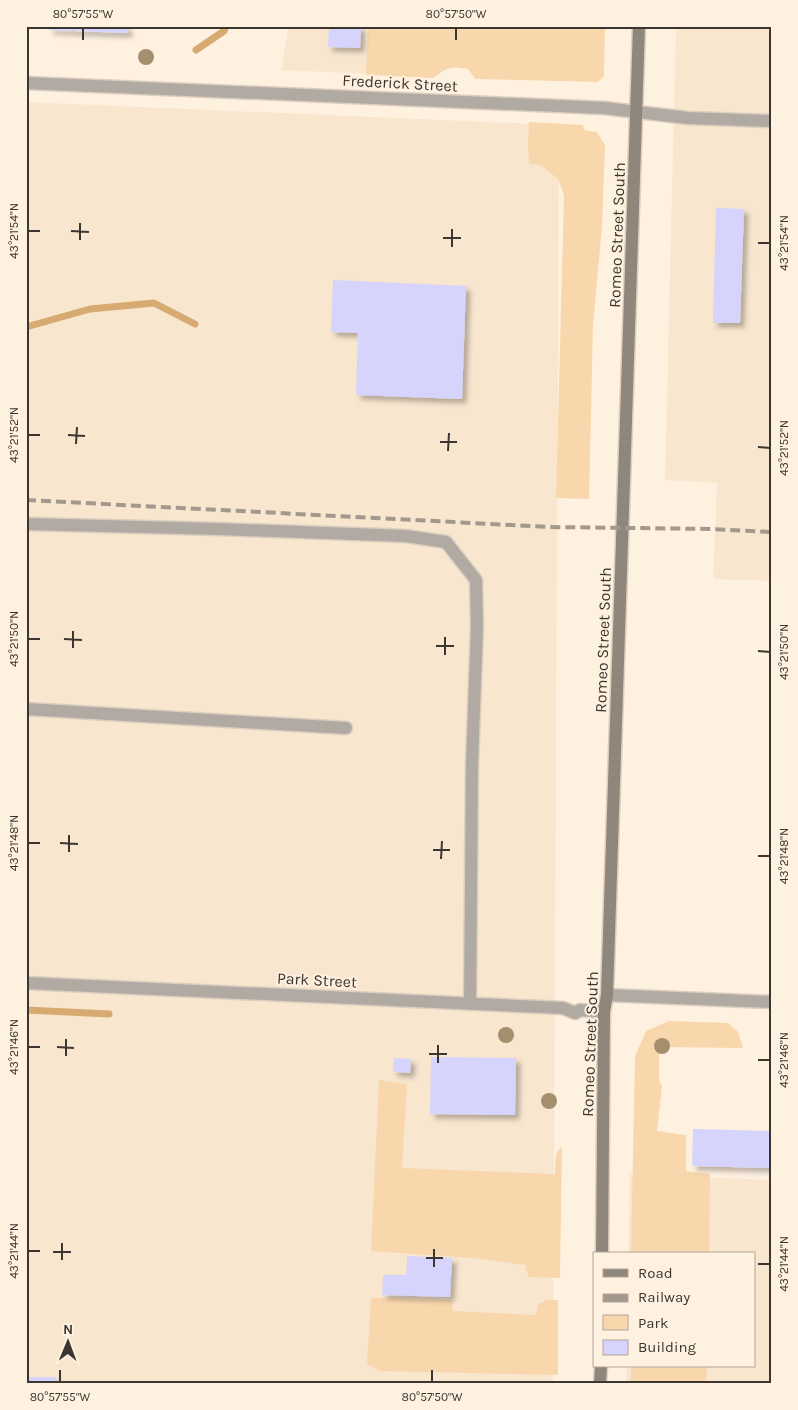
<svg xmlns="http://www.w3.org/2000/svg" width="798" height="1410" font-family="Karla,sans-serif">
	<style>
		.built { fill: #f8e6cf }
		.green { fill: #f9d7ac }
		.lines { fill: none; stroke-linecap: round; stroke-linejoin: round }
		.stream { stroke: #d6aa71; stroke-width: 7 }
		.building { fill: #d6d4fc; filter: url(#shadow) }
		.service-casing { stroke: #dccfc0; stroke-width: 15 }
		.minor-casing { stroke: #dccfc0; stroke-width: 15 }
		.secondary-casing { stroke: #dccfc0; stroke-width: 15 }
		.service { stroke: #b0aaa3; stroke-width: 12 }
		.minor { stroke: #b0aaa3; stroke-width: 12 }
		.secondary { stroke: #8f877c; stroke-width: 12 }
		.rail { stroke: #a3988d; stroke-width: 4; stroke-dasharray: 10 5; stroke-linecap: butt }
		.tree { fill: #a48e6d }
		.ticks { fill: none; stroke: #3c3630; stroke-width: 2 }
		.labels { text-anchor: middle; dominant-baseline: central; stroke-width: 4; stroke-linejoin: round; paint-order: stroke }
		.street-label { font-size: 16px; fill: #3c3630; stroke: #fff1e0 }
		.neatline { fill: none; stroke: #3c3630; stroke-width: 2 }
		.ticks-label { font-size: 12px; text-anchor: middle; fill: #3c3630 }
	</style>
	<defs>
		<filter id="shadow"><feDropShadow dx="4.5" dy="4.5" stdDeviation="2.5" flood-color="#0004"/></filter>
	</defs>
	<rect width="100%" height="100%" fill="#fff1e0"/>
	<path class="built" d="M 289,26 L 373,26 L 371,74 L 281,70 Z
		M 676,26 L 772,26 L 772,581 L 713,579 L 717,483 L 665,480 Z
		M 26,102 L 559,125 L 553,1384 L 26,1384 Z
		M 630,1174 L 772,1180 L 772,1384 L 626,1384 L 627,1366 L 754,1366 L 754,1254 L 628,1254 Z"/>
	<path class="green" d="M 368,26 L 605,26 L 604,76 L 598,82 L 475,79 L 468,69 C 451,66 447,67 434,78 L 366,75 Z
		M 529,122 L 583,125 L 584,130 L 597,132 L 605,145 L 602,227 L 593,325 L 589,499 L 556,498 L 564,195 L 558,179 L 541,165 L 529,164 L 528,146 Z
		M 669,1021 L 728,1023 L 738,1032 L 743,1048 L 659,1047 L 659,1080 L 662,1086 L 657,1131 L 686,1135 L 686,1171 L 710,1174 L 709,1254 L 631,1254 L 635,1056 L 646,1031 Z
		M 379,1080 L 407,1084 L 402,1168 L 555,1174 C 556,1164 553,1154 562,1147 L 560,1278 L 529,1277 L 525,1265 L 473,1258 L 371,1251 Z
		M 371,1298 L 452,1300 L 453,1311 L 536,1315 L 538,1304 L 547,1300 L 558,1300 L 558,1375 L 380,1371 L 367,1364 Z
		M 631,1366 L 707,1366 L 706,1384 L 631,1384 Z"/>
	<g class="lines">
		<path class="stream" d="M 196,50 L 224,31 L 226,26
			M 26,327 L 90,309 L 154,303 L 195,324
			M 26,1010 L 109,1014"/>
	</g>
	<path class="building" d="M 49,26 L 128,26 L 128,33 L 49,30 Z
		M 329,26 L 361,26 L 360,48 L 328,47 Z
		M 716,208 L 744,209 L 740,323 L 713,323 Z
		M 333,280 L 466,286 L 462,399 L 356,395 L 358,333 L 331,332 Z
		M 431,1057 L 516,1058 L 515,1115 L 430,1114 Z
		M 394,1058 L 411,1059 L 410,1073 L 393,1072 Z
		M 693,1129 L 772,1131 L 772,1168 L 692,1166 Z
		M 407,1256 L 452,1258 L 450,1297 L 382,1295 L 383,1275 L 406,1275 Z
		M 26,1377 L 55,1377 L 55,1384 L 26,1384 Z"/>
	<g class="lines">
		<g class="service-casing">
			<path id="service" d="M 26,524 L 219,529 L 406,536 L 446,542 L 476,580 L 477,627 L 472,764 L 470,1004
				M 26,709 L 346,728"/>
		</g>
		<g class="minor-casing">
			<path id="minor" d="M 26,83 L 604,108 L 688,118 L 772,121
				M 26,983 L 563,1008 L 575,1013 L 580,1010 L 604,1012
				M 607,995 L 772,1002"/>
		</g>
		<g class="secondary-casing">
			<path id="secondary" d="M 602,1254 L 604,1012 L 607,995 L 639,26
				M 600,1384 L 601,1366"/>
		</g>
		<use href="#service" class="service"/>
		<use href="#minor" class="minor"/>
		<use href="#secondary" class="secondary"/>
		<path class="rail" d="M 26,500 L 550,527 L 712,529 L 772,532"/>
	</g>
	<g class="tree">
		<circle cx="146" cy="57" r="8"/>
		<circle cx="506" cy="1035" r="8"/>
		<circle cx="662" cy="1046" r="8"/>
		<circle cx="549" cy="1101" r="8"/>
	</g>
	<path class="ticks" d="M 83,40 L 83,28M 456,40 L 456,28M 28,231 L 40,231M 71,231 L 89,232M 443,238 L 461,238M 80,240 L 80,223M 758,243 L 770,243M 452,247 L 452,229M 28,435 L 40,435M 68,435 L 85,436M 440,442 L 457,442M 76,444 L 77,427M 758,447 L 770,448M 448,451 L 449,433M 28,639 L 40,639M 64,639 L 82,640M 436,646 L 454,646M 73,648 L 73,631M 758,651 L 770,652M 445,655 L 445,637M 28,843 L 40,843M 60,843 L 78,844M 433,850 L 450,850M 69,852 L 69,835M 758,856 L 770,856M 441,859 L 442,841M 28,1047 L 40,1047M 57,1047 L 74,1048M 429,1054 L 447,1054M 66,1056 L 66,1039M 758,1060 L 770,1060M 438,1063 L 438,1045M 28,1251 L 40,1251M 53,1252 L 71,1252M 426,1258 L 443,1258M 62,1260 L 62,1243M 758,1264 L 770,1264M 434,1267 L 434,1249M 60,1382 L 60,1370M 432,1382 L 432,1370"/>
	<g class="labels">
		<g class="street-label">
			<text transform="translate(400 83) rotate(3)">Frederick Street</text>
			<text transform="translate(617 235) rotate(-88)">Romeo Street South</text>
			<text transform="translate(603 640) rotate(-88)">Romeo Street South</text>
			<text transform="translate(317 980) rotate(3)">Park Street</text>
			<text transform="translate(590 1044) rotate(-88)">Romeo Street South</text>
		</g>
	</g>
	<rect width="798" height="1410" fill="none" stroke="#fff1e0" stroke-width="55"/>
	<rect x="593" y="1252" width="162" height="115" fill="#fff1e0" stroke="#b1a69a"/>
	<rect x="603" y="1269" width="25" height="8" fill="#8f877c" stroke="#b1a69a"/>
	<text x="638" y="1278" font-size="15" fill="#3c3630">Road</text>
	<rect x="603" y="1294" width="25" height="8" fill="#a3988d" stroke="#b1a69a"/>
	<text x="638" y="1302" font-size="15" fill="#3c3630">Railway</text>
	<rect x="603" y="1315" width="25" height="15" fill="#f9d7ac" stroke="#b1a69a"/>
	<text x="638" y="1328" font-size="15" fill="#3c3630">Park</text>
	<rect x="603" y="1340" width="25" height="15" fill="#d6d4fc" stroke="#b1a69a"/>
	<text x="638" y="1352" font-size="15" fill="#3c3630">Building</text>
	<g transform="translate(68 1342) rotate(1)" stroke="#fff1e0" stroke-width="4" paint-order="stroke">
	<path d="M0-4L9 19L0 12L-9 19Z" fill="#3c3630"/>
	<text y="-8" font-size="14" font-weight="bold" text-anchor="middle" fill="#3c3630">N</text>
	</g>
	<rect x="28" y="28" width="742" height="1354" class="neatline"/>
	<g class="ticks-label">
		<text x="83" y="18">80°57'55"W</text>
		<text x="456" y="18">80°57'50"W</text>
		<text transform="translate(14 231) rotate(-90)" y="4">43°21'54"N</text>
		<text transform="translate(784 243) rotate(-90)" y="4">43°21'54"N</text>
		<text transform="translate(14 435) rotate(-90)" y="4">43°21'52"N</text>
		<text transform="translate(784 448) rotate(-90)" y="4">43°21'52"N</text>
		<text transform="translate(14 639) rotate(-90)" y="4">43°21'50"N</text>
		<text transform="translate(784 652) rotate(-90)" y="4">43°21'50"N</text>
		<text transform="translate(14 843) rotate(-90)" y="4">43°21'48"N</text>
		<text transform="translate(784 856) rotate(-90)" y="4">43°21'48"N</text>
		<text transform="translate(14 1047) rotate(-90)" y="4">43°21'46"N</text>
		<text transform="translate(784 1060) rotate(-90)" y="4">43°21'46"N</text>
		<text transform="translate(14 1251) rotate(-90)" y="4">43°21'44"N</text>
		<text transform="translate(784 1264) rotate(-90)" y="4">43°21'44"N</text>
		<text x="60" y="1401">80°57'55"W</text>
		<text x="432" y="1401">80°57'50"W</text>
	</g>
</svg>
